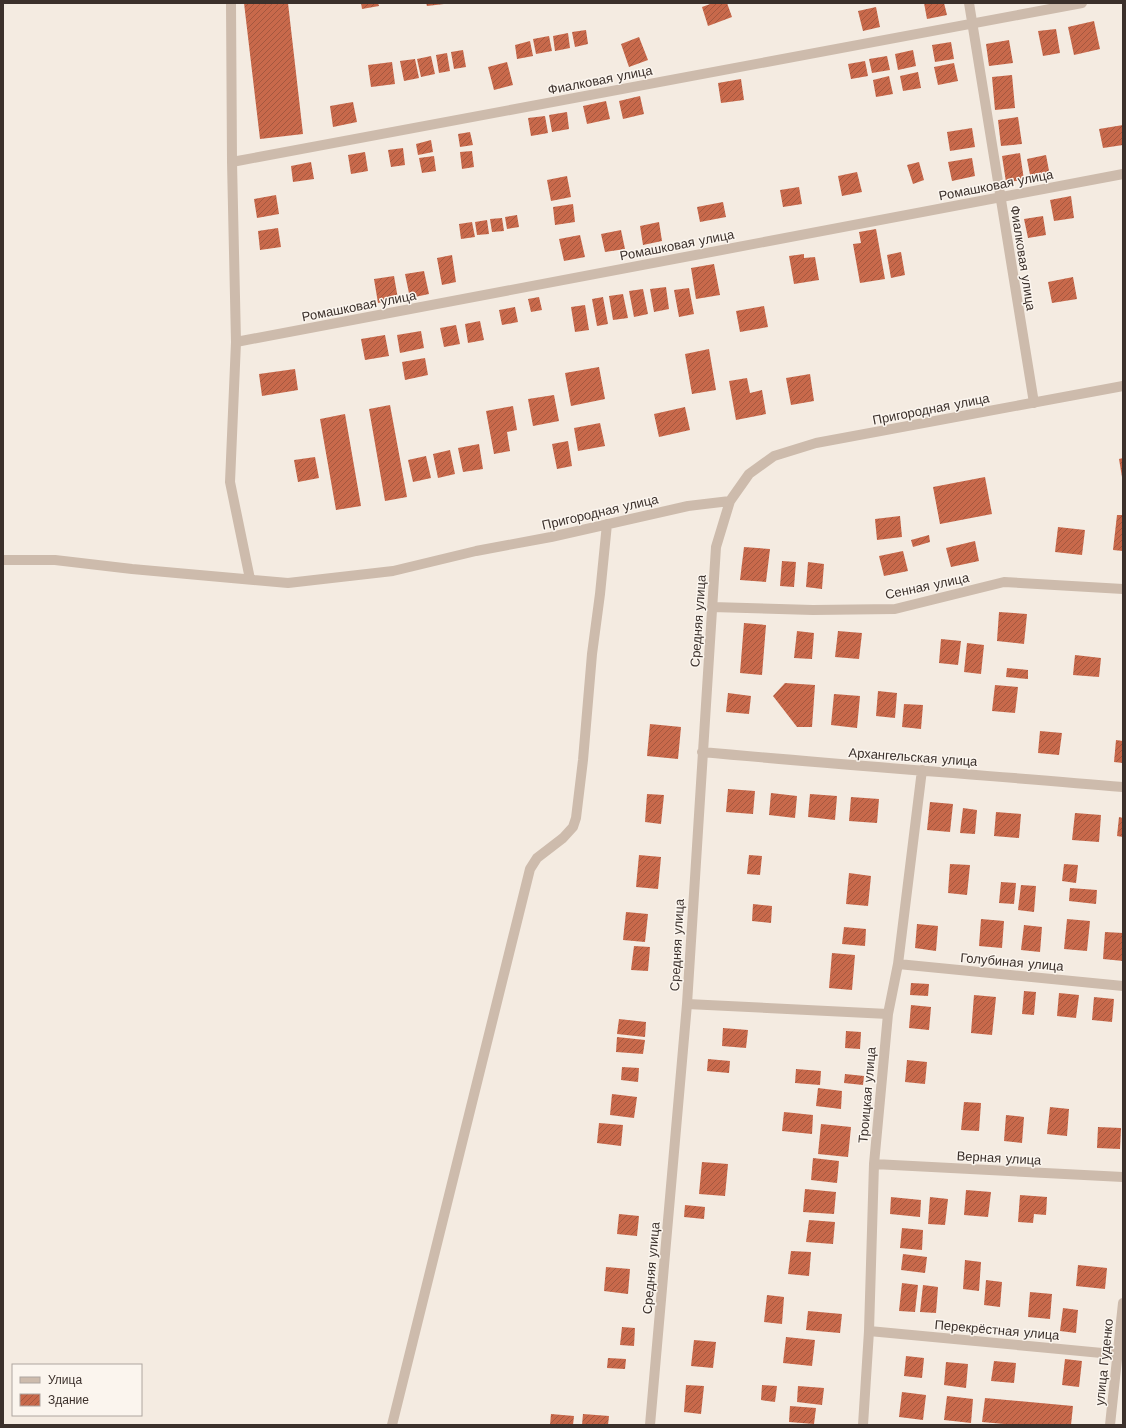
<svg xmlns="http://www.w3.org/2000/svg" width="1126" height="1428" font-family="'Work Sans',sans-serif">
	<style>
		.building { fill: url(#building-hatch) }
		.lines { fill: none; stroke-linecap: round; stroke-linejoin: round }
		.minor { stroke: #cdbbac; stroke-width: 10 }
		.labels { text-anchor: middle; dominant-baseline: central; stroke-width: 3; stroke-linejoin: round; paint-order: stroke }
		.street-label { font-size: 13px; fill: #3b302b; stroke: #fbf5ee }
	</style>
	<defs>
		<pattern id="building-hatch" width="6" height="6" patternUnits="userSpaceOnUse"><rect width="6" height="6" fill="#c8694b"/><path d="M-1 1l2-2M0 6l6-6M5 7l2-2" fill="none" stroke="#a4573f"/></pattern>
	</defs>
	<rect width="100%" height="100%" fill="#f4ebe1"/>
	<path class="building" d="M 244,3 L 288,3 L 303,134 L 260,139 Z
		M 361,3 L 378,3 L 379,6 L 362,9 Z
		M 426,3 L 444,3 L 444,4 L 427,6 Z
		M 713,3 L 727,3 L 732,17 L 708,26 L 702,7 Z
		M 924,3 L 944,3 L 947,15 L 927,19 Z
		M 876,7 L 880,27 L 863,31 L 858,11 Z
		M 1094,21 L 1100,49 L 1074,55 L 1068,27 Z
		M 1056,29 L 1060,53 L 1043,56 L 1038,31 Z
		M 586,30 L 588,44 L 575,47 L 572,32 Z
		M 568,33 L 570,48 L 555,51 L 553,36 Z
		M 549,36 L 552,51 L 536,54 L 533,39 Z
		M 639,37 L 648,60 L 629,67 L 621,44 Z
		M 1009,40 L 1013,63 L 989,66 L 986,44 Z
		M 530,41 L 533,56 L 517,59 L 515,45 Z
		M 951,42 L 954,59 L 935,62 L 932,45 Z
		M 463,50 L 466,67 L 454,69 L 451,52 Z
		M 913,50 L 916,66 L 898,70 L 895,54 Z
		M 447,53 L 450,71 L 439,73 L 436,55 Z
		M 431,56 L 435,74 L 421,77 L 417,59 Z
		M 887,56 L 890,70 L 872,73 L 869,59 Z
		M 415,59 L 419,78 L 404,81 L 400,61 Z
		M 865,61 L 868,76 L 851,79 L 848,64 Z
		M 392,62 L 395,84 L 371,87 L 368,65 Z
		M 507,62 L 513,85 L 494,90 L 488,67 Z
		M 954,63 L 958,81 L 938,85 L 934,67 Z
		M 918,72 L 921,88 L 903,91 L 900,76 Z
		M 1012,75 L 1015,108 L 995,110 L 992,77 Z
		M 889,76 L 893,94 L 876,97 L 873,80 Z
		M 741,79 L 744,100 L 721,103 L 718,83 Z
		M 640,96 L 644,114 L 623,119 L 619,101 Z
		M 606,101 L 610,119 L 587,124 L 583,106 Z
		M 353,102 L 357,122 L 333,127 L 330,106 Z
		M 567,112 L 569,129 L 552,132 L 549,115 Z
		M 545,116 L 548,133 L 531,136 L 528,118 Z
		M 1018,117 L 1022,144 L 1001,146 L 998,120 Z
		M 1123,125 L 1123,145 L 1103,148 L 1099,129 Z
		M 972,128 L 975,147 L 950,151 L 947,132 Z
		M 470,132 L 473,145 L 460,147 L 458,134 Z
		M 431,140 L 433,152 L 418,155 L 416,144 Z
		M 403,148 L 405,165 L 391,167 L 388,150 Z
		M 472,151 L 474,167 L 462,169 L 460,152 Z
		M 365,152 L 368,171 L 351,174 L 348,155 Z
		M 1020,153 L 1024,180 L 1006,182 L 1002,156 Z
		M 1046,155 L 1050,176 L 1031,180 L 1027,159 Z
		M 434,156 L 436,171 L 422,173 L 419,158 Z
		M 972,158 L 975,176 L 952,181 L 948,162 Z
		M 311,162 L 314,179 L 293,182 L 291,166 Z
		M 919,162 L 924,180 L 913,184 L 907,165 Z
		M 857,172 L 862,192 L 842,196 L 838,176 Z
		M 567,176 L 571,197 L 551,201 L 547,180 Z
		M 799,187 L 802,204 L 783,207 L 780,190 Z
		M 276,195 L 279,214 L 257,218 L 254,199 Z
		M 1071,196 L 1074,218 L 1054,221 L 1050,200 Z
		M 723,202 L 726,217 L 700,222 L 697,207 Z
		M 573,204 L 575,222 L 555,225 L 553,207 Z
		M 517,215 L 519,227 L 507,229 L 505,217 Z
		M 1043,216 L 1046,235 L 1028,238 L 1024,219 Z
		M 502,218 L 504,231 L 492,232 L 490,219 Z
		M 487,220 L 489,234 L 477,235 L 475,222 Z
		M 472,222 L 475,237 L 461,239 L 459,224 Z
		M 659,222 L 662,241 L 643,245 L 640,226 Z
		M 278,228 L 281,247 L 260,250 L 258,231 Z
		M 876,229 L 885,279 L 860,283 L 853,244 L 861,243 L 859,232 Z
		M 621,230 L 625,249 L 605,252 L 601,234 Z
		M 580,235 L 585,257 L 564,261 L 559,239 Z
		M 901,252 L 905,275 L 891,278 L 887,255 Z
		M 804,254 L 804,258 L 815,257 L 819,280 L 794,284 L 789,256 Z
		M 452,255 L 456,282 L 442,285 L 437,258 Z
		M 714,264 L 720,295 L 696,299 L 691,268 Z
		M 424,271 L 429,294 L 410,298 L 405,274 Z
		M 394,276 L 398,299 L 378,303 L 374,279 Z
		M 1073,277 L 1077,299 L 1052,303 L 1048,282 Z
		M 666,287 L 669,309 L 654,312 L 650,289 Z
		M 689,288 L 694,314 L 679,317 L 674,290 Z
		M 643,289 L 648,314 L 634,317 L 629,291 Z
		M 623,294 L 628,318 L 613,320 L 609,296 Z
		M 539,297 L 542,310 L 531,312 L 528,299 Z
		M 603,297 L 608,324 L 597,326 L 592,299 Z
		M 585,305 L 589,330 L 575,332 L 571,307 Z
		M 764,306 L 768,327 L 740,332 L 736,311 Z
		M 515,307 L 518,322 L 502,325 L 499,310 Z
		M 480,321 L 484,340 L 468,343 L 465,324 Z
		M 456,325 L 460,344 L 444,347 L 440,328 Z
		M 421,331 L 424,348 L 400,353 L 397,335 Z
		M 385,335 L 389,356 L 365,360 L 361,339 Z
		M 709,349 L 716,390 L 692,394 L 685,354 Z
		M 425,358 L 428,375 L 405,380 L 402,362 Z
		M 599,367 L 605,399 L 571,406 L 565,373 Z
		M 295,369 L 298,390 L 262,396 L 259,374 Z
		M 810,374 L 814,401 L 791,405 L 786,378 Z
		M 747,378 L 750,393 L 762,390 L 766,414 L 736,420 L 729,381 Z
		M 554,395 L 559,421 L 533,426 L 528,399 Z
		M 390,405 L 407,497 L 385,501 L 369,409 Z
		M 513,406 L 517,430 L 507,432 L 510,451 L 494,454 L 486,411 Z
		M 685,407 L 690,430 L 659,437 L 654,414 Z
		M 345,414 L 361,506 L 336,510 L 320,419 Z
		M 600,423 L 605,446 L 578,451 L 574,428 Z
		M 568,441 L 572,466 L 557,469 L 552,444 Z
		M 479,444 L 483,469 L 463,472 L 458,448 Z
		M 450,450 L 455,474 L 438,478 L 433,454 Z
		M 426,456 L 431,478 L 413,482 L 408,460 Z
		M 315,457 L 319,478 L 298,482 L 294,460 Z
		M 1123,458 L 1123,477 L 1122,477 L 1119,459 Z
		M 985,477 L 992,514 L 940,524 L 933,487 Z
		M 1117,515 L 1123,515 L 1123,551 L 1113,550 Z
		M 900,516 L 902,537 L 877,540 L 875,519 Z
		M 1058,527 L 1085,530 L 1082,555 L 1055,552 Z
		M 929,535 L 930,542 L 913,547 L 911,540 Z
		M 975,541 L 979,561 L 951,567 L 946,548 Z
		M 744,547 L 770,549 L 766,582 L 740,580 Z
		M 903,551 L 908,571 L 884,576 L 879,556 Z
		M 782,561 L 796,562 L 794,587 L 780,586 Z
		M 808,562 L 824,564 L 822,589 L 806,587 Z
		M 999,612 L 1027,614 L 1024,644 L 997,641 Z
		M 744,623 L 766,625 L 762,675 L 740,673 Z
		M 797,631 L 814,633 L 812,659 L 794,658 Z
		M 838,631 L 862,633 L 859,659 L 835,657 Z
		M 941,639 L 961,641 L 958,665 L 939,663 Z
		M 967,643 L 984,645 L 981,674 L 964,672 Z
		M 1075,655 L 1101,658 L 1099,677 L 1073,675 Z
		M 1007,668 L 1028,670 L 1028,679 L 1006,677 Z
		M 785,683 L 815,685 L 812,727 L 797,727 L 773,696 Z
		M 995,685 L 1018,687 L 1015,713 L 992,711 Z
		M 878,691 L 897,693 L 895,718 L 876,716 Z
		M 728,693 L 751,696 L 749,714 L 726,712 Z
		M 834,694 L 860,696 L 857,728 L 831,725 Z
		M 904,704 L 923,705 L 921,729 L 902,727 Z
		M 650,724 L 681,727 L 678,759 L 647,756 Z
		M 1040,731 L 1062,733 L 1059,755 L 1038,753 Z
		M 1116,740 L 1123,741 L 1123,763 L 1114,762 Z
		M 728,789 L 755,791 L 753,814 L 726,812 Z
		M 771,793 L 797,796 L 795,818 L 769,815 Z
		M 647,794 L 664,795 L 661,824 L 645,822 Z
		M 810,794 L 837,796 L 835,820 L 808,817 Z
		M 851,797 L 879,799 L 877,823 L 849,821 Z
		M 930,802 L 953,804 L 950,832 L 927,830 Z
		M 963,808 L 977,810 L 975,834 L 960,833 Z
		M 996,812 L 1021,814 L 1019,838 L 994,836 Z
		M 1075,813 L 1101,815 L 1099,842 L 1072,840 Z
		M 1119,817 L 1123,818 L 1123,837 L 1117,836 Z
		M 639,855 L 661,857 L 658,889 L 636,887 Z
		M 749,855 L 762,856 L 760,875 L 747,874 Z
		M 950,864 L 970,865 L 967,895 L 948,893 Z
		M 1064,864 L 1078,865 L 1076,883 L 1062,881 Z
		M 849,873 L 871,876 L 868,906 L 846,904 Z
		M 1001,882 L 1016,883 L 1014,904 L 999,903 Z
		M 1021,885 L 1036,886 L 1034,912 L 1018,910 Z
		M 1070,888 L 1097,890 L 1096,904 L 1069,901 Z
		M 753,904 L 772,906 L 771,923 L 752,921 Z
		M 626,912 L 648,914 L 645,942 L 623,940 Z
		M 981,919 L 1004,921 L 1002,948 L 979,946 Z
		M 1067,919 L 1090,921 L 1087,951 L 1064,949 Z
		M 917,924 L 938,926 L 936,951 L 915,948 Z
		M 1024,925 L 1042,927 L 1040,952 L 1021,950 Z
		M 844,927 L 866,929 L 865,946 L 842,944 Z
		M 1105,932 L 1123,933 L 1123,961 L 1103,959 Z
		M 634,946 L 650,947 L 648,971 L 631,970 Z
		M 832,953 L 855,955 L 852,990 L 829,988 Z
		M 911,983 L 929,984 L 928,996 L 910,995 Z
		M 1024,991 L 1036,992 L 1034,1015 L 1022,1014 Z
		M 1059,993 L 1079,995 L 1076,1018 L 1057,1016 Z
		M 974,995 L 996,997 L 992,1035 L 971,1033 Z
		M 1094,997 L 1114,999 L 1112,1022 L 1092,1020 Z
		M 911,1005 L 931,1007 L 929,1030 L 909,1028 Z
		M 619,1019 L 646,1022 L 645,1037 L 617,1034 Z
		M 723,1028 L 748,1030 L 746,1048 L 722,1046 Z
		M 846,1031 L 861,1032 L 860,1049 L 845,1048 Z
		M 617,1037 L 645,1040 L 643,1054 L 616,1052 Z
		M 708,1059 L 730,1061 L 729,1073 L 707,1071 Z
		M 907,1060 L 927,1062 L 925,1084 L 905,1082 Z
		M 622,1067 L 639,1068 L 638,1082 L 621,1080 Z
		M 796,1069 L 821,1071 L 820,1085 L 795,1083 Z
		M 845,1074 L 864,1076 L 863,1085 L 844,1083 Z
		M 818,1088 L 842,1091 L 841,1109 L 816,1106 Z
		M 612,1094 L 637,1097 L 634,1118 L 610,1115 Z
		M 964,1102 L 981,1103 L 979,1131 L 961,1130 Z
		M 1050,1107 L 1069,1109 L 1067,1136 L 1047,1134 Z
		M 784,1112 L 813,1115 L 812,1134 L 782,1131 Z
		M 1006,1115 L 1024,1117 L 1022,1143 L 1004,1141 Z
		M 599,1123 L 623,1125 L 621,1146 L 597,1143 Z
		M 821,1124 L 851,1127 L 848,1157 L 818,1154 Z
		M 1098,1127 L 1121,1128 L 1120,1149 L 1097,1148 Z
		M 813,1158 L 839,1161 L 837,1183 L 811,1180 Z
		M 702,1162 L 728,1164 L 725,1196 L 699,1194 Z
		M 805,1189 L 836,1192 L 834,1214 L 803,1212 Z
		M 966,1190 L 991,1192 L 988,1217 L 964,1215 Z
		M 1020,1195 L 1047,1197 L 1046,1215 L 1034,1214 L 1033,1223 L 1018,1222 Z
		M 891,1197 L 921,1200 L 920,1217 L 890,1214 Z
		M 930,1197 L 948,1199 L 945,1225 L 928,1224 Z
		M 685,1205 L 705,1207 L 704,1219 L 684,1217 Z
		M 619,1214 L 639,1216 L 637,1236 L 617,1234 Z
		M 809,1220 L 835,1222 L 833,1244 L 806,1242 Z
		M 902,1228 L 923,1230 L 922,1250 L 900,1248 Z
		M 791,1251 L 811,1252 L 809,1276 L 788,1274 Z
		M 903,1254 L 927,1257 L 925,1273 L 901,1270 Z
		M 965,1260 L 981,1262 L 979,1291 L 963,1289 Z
		M 1078,1265 L 1107,1268 L 1105,1289 L 1076,1286 Z
		M 606,1267 L 630,1269 L 628,1294 L 604,1291 Z
		M 986,1280 L 1002,1282 L 1000,1307 L 984,1305 Z
		M 902,1283 L 918,1285 L 915,1312 L 899,1311 Z
		M 923,1285 L 938,1287 L 936,1313 L 920,1312 Z
		M 1030,1292 L 1052,1294 L 1050,1319 L 1028,1317 Z
		M 767,1295 L 784,1297 L 782,1324 L 764,1322 Z
		M 1063,1308 L 1078,1310 L 1076,1333 L 1060,1331 Z
		M 808,1311 L 842,1314 L 840,1333 L 806,1330 Z
		M 622,1327 L 635,1328 L 634,1346 L 620,1345 Z
		M 786,1337 L 815,1340 L 812,1366 L 783,1363 Z
		M 694,1340 L 716,1342 L 713,1368 L 691,1366 Z
		M 906,1356 L 924,1358 L 922,1378 L 904,1376 Z
		M 608,1358 L 626,1359 L 625,1369 L 607,1368 Z
		M 1065,1359 L 1082,1361 L 1079,1387 L 1062,1385 Z
		M 994,1361 L 1016,1363 L 1014,1383 L 991,1381 Z
		M 946,1362 L 968,1364 L 966,1388 L 944,1385 Z
		M 686,1385 L 704,1386 L 701,1414 L 684,1412 Z
		M 762,1385 L 777,1386 L 775,1402 L 761,1400 Z
		M 798,1386 L 824,1388 L 822,1405 L 797,1402 Z
		M 902,1392 L 926,1395 L 923,1420 L 899,1417 Z
		M 947,1396 L 973,1399 L 971,1423 L 944,1420 Z
		M 985,1398 L 1073,1406 L 1071,1425 L 1015,1425 L 982,1422 Z
		M 790,1406 L 816,1408 L 814,1424 L 789,1422 Z
		M 551,1414 L 574,1416 L 573,1425 L 550,1425 Z
		M 583,1414 L 609,1416 L 608,1425 L 582,1425 Z"/>
	<g class="lines">
		<path class="minor" d="M 231,3 L 232,162 L 236,342 L 230,482 L 250,579
			M 969,3 L 1034,403
			M 232,162 L 1082,3
			M 236,342 L 1123,174
			M 3,560 L 55,560 L 132,569 L 288,583 L 393,571 L 476,551 L 551,537 L 688,506 L 730,501
			M 712,607 L 813,610 L 895,609 L 1004,582 L 1123,589
			M 702,752 C 842,765 983,775 1123,787
			M 898,964 L 1123,986
			M 687,1004 L 888,1014
			M 874,1164 L 1123,1177
			M 869,1331 L 1123,1355
			M 392,1425 L 530,869 L 537,858 L 563,838 L 573,827 L 576,818 L 583,760 L 592,654 L 600,594 L 607,524
			M 650,1425 L 687,1004 L 716,547 L 730,501 L 749,474 L 774,456 L 816,443 L 1123,386
			M 863,1425 L 869,1331 L 874,1164 L 888,1014 L 898,964 L 922,770
			M 1110,1425 L 1123,1303"/>
	</g>
	<g class="labels">
		<g class="street-label">
			<text transform="translate(600 80) rotate(-11)">Фиалковая улица</text>
			<text transform="translate(996 185) rotate(-11)">Ромашковая улица</text>
			<text transform="translate(677 245) rotate(-11)">Ромашковая улица</text>
			<text transform="translate(1023 258) rotate(81)">Фиалковая улица</text>
			<text transform="translate(359 306) rotate(-11)">Ромашковая улица</text>
			<text transform="translate(931 409) rotate(-11)">Пригородная улица</text>
			<text transform="translate(600 512) rotate(-13)">Пригородная улица</text>
			<text transform="translate(927 586) rotate(-12)">Сенная улица</text>
			<text transform="translate(698 621) rotate(-86)">Средняя улица</text>
			<text transform="translate(913 757) rotate(4)">Архангельская улица</text>
			<text transform="translate(677 945) rotate(-87)">Средняя улица</text>
			<text transform="translate(1012 962) rotate(5)">Голубиная улица</text>
			<text transform="translate(867 1095) rotate(-85)">Троицкая улица</text>
			<text transform="translate(999 1158) rotate(3)">Верная улица</text>
			<text transform="translate(651 1268) rotate(-85)">Средняя улица</text>
			<text transform="translate(997 1330) rotate(5)">Перекрёстная улица</text>
			<text transform="translate(1104 1362) rotate(-84)">улица Гуденко</text>
		</g>
	</g>
	<rect width="1126" height="1428" fill="none" stroke="#3b302b" stroke-width="8"/>
	<rect x="12" y="1364" width="130" height="52" fill="#fbf5ee" stroke="#aea6a0"/>
	<rect x="20" y="1377" width="20" height="6" fill="#cdbbac" stroke="#aea6a0"/>
	<text x="48" y="1384" font-size="12" fill="#3b302b">Улица</text>
	<rect x="20" y="1394" width="20" height="12" fill="url(#building-hatch)" stroke="#aea6a0"/>
	<text x="48" y="1404" font-size="12" fill="#3b302b">Здание</text>
</svg>
